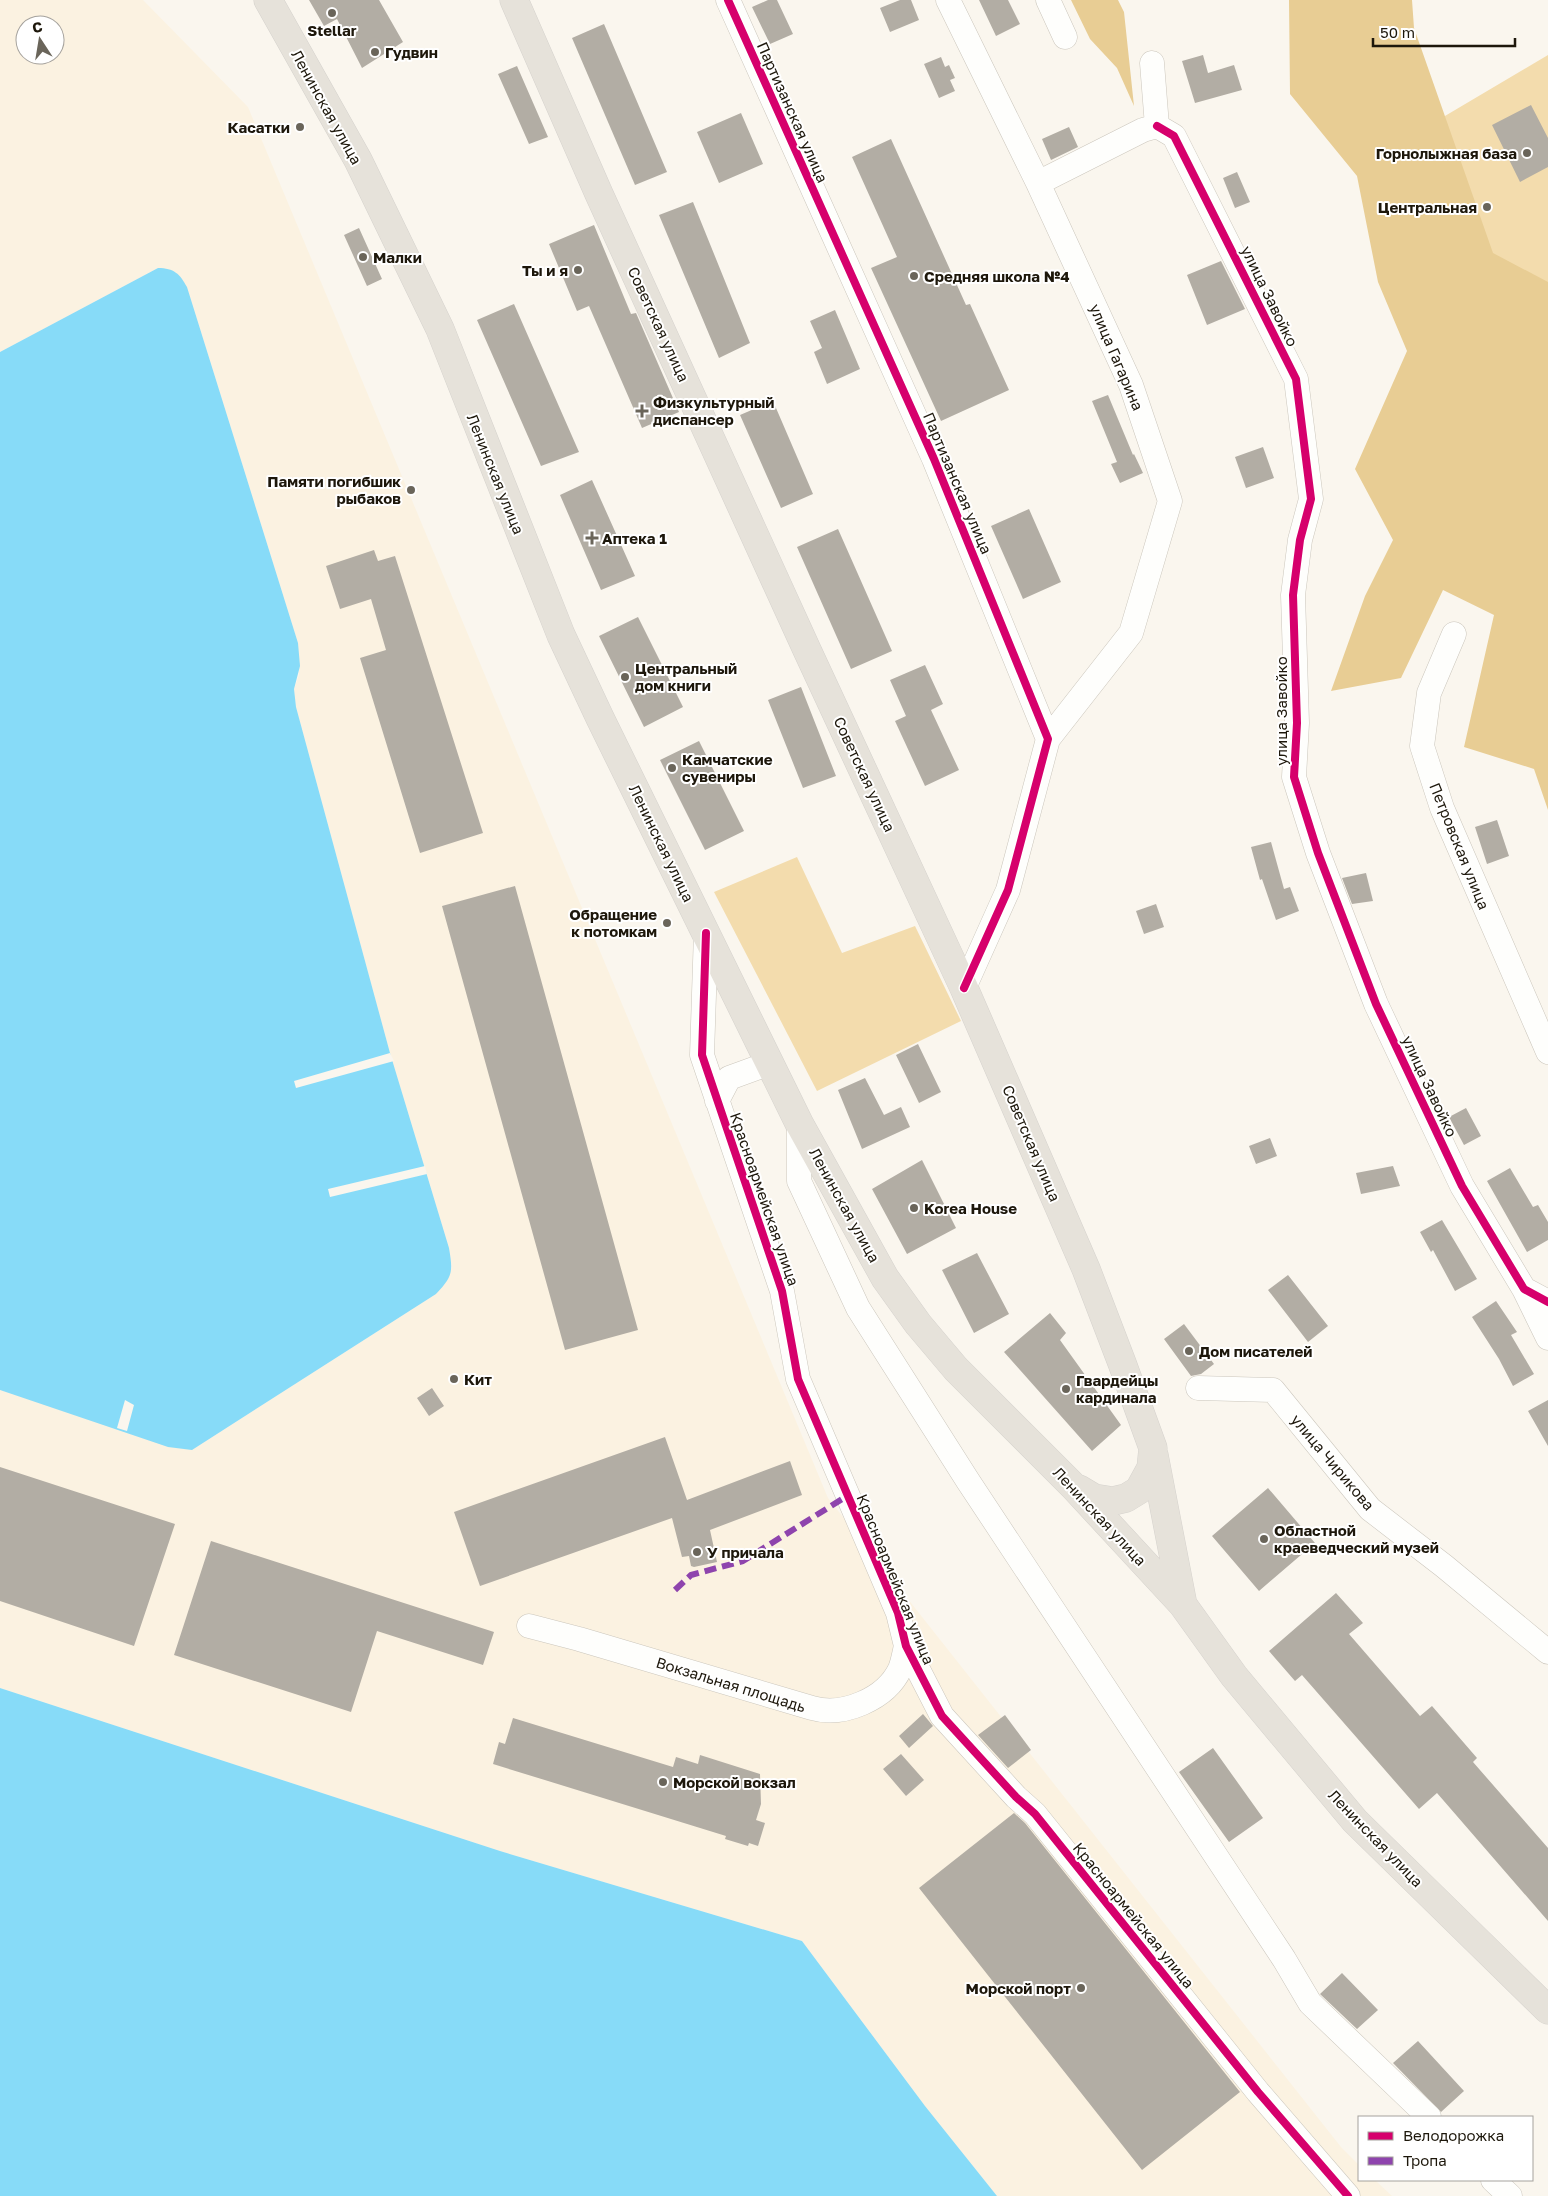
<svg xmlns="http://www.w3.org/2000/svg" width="1548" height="2196" font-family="'Golos Text',sans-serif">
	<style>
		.built { fill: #fbf2e1; fill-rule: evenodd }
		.green { fill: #f3dcad }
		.forest { fill: #e8cd94 }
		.water { fill: #87dbf8 }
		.pier { fill: #faf6ee }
		.building { fill: #b2ada4 }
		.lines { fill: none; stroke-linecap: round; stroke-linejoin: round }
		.minor-casing { stroke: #cbc6bc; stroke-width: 25 }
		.major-casing { stroke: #d5d2cd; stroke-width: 29 }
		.minor { stroke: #fefefc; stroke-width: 24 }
		.major { stroke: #e6e2da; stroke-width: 28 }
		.quiet { stroke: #8e44ad; stroke-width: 6; stroke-dasharray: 12 6; stroke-linecap: butt }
		.cycleway-casing { stroke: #fff; stroke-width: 11 }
		.cycleway { stroke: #d6006c; stroke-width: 8 }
		.poi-dot { fill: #6a655a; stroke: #fff; stroke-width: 2 }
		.labels { text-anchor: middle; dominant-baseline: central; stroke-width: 4; stroke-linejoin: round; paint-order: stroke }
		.poi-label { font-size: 15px; font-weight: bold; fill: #1d170b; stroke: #fff; text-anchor: start }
		.street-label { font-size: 15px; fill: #1d170b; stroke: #fff }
	</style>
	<rect width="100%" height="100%" fill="#faf6ee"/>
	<path class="built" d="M 0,0 L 143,0 L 248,107 L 828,1498 L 1341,2147 L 1359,2165 L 1359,2180 L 1375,2180 L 1392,2196 L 997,2196 L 925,2106 L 802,1941 L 500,1851 L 0,1688 L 0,1390 L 117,1428 L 192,1450 L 436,1294 L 452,1268 L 449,1248 L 390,1053 L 296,707 L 294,689 L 299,675 L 298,643 L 187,287 L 158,268 L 0,352 ZM 25,25 L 55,25 L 55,55 L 25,55 Z"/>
	<path class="green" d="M 1548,55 L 1548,323 L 1401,142 Z
		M 797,857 L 842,953 L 915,926 L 961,1021 L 817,1091 L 714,892 Z"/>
	<path class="forest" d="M 1071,0 L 1118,0 L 1124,12 L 1134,106 L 1117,68 L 1090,39 Z
		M 1289,0 L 1412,0 L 1414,28 L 1493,253 L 1548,282 L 1548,810 L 1534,769 L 1464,747 L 1494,615 L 1443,590 L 1401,678 L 1331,691 L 1365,596 L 1393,540 L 1355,469 L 1407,351 L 1378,282 L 1357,176 L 1290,94 Z"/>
	<path class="water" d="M 158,268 C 174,268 180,274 187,287 L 298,643 L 300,666 L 294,689 L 296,707 L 390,1053 L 449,1248 C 453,1272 453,1276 436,1294 L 192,1450 L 168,1447 L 0,1390 L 0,352 Z
		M 0,1688 L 500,1851 L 802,1941 L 925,2106 L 997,2196 L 0,2196 Z"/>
	<path class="pier" d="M 390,1053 L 394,1061 L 296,1088 L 294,1081 Z
		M 425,1166 L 427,1174 L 330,1197 L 328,1189 Z
		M 125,1400 L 134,1405 L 127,1431 L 117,1428 Z"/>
	<path class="building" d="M 309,0 L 379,0 L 403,42 L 362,68 L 337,19 L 324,26 Z
		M 768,0 L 777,0 L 793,34 L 770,44 L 752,7 Z
		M 900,0 L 911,0 L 919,20 L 890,32 L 880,8 Z
		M 979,0 L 1008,0 L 1020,24 L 996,36 Z
		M 604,24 L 667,172 L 635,185 L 572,38 Z
		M 1203,55 L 1208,73 L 1234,65 L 1242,90 L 1195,103 L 1182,61 Z
		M 941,57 L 945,67 L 949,65 L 955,78 L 950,80 L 955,91 L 939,98 L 924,64 Z
		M 517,66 L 548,137 L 529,144 L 498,74 Z
		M 1531,105 L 1548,138 L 1548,167 L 1520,182 L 1492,125 Z
		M 741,113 L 763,164 L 719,183 L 697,132 Z
		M 1069,127 L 1078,147 L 1051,160 L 1042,139 Z
		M 891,139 L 966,305 L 970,304 L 1009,390 L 941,421 L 871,268 L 897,257 L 852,157 Z
		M 1237,172 L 1250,202 L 1235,208 L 1223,178 Z
		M 693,202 L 750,343 L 719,358 L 659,215 Z
		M 594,225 L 631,314 L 636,313 L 679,412 L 642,428 L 589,306 L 577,311 L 549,244 Z
		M 359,228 L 382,279 L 367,286 L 344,235 Z
		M 1221,261 L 1245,309 L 1207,325 L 1187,275 Z
		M 514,304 L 579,452 L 541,466 L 477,320 Z
		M 835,310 L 860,369 L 827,384 L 814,352 L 822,348 L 810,321 Z
		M 1108,395 L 1133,455 L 1134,454 L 1143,473 L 1120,483 L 1111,464 L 1117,462 L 1092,401 Z
		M 773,401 L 813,494 L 781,508 L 740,415 Z
		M 1263,447 L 1274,478 L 1246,488 L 1235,457 Z
		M 592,480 L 635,576 L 601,590 L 560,495 Z
		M 1029,509 L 1061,582 L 1023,599 L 991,526 Z
		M 838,529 L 892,651 L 851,669 L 797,547 Z
		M 374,550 L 378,561 L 395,556 L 483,833 L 420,853 L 360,658 L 386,650 L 371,599 L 340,609 L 326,566 Z
		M 638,617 L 683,707 L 644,727 L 599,636 Z
		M 925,665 L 943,704 L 931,710 L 959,770 L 925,786 L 895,721 L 906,716 L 890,680 Z
		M 801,687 L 836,776 L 803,788 L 768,700 Z
		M 699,741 L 744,831 L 705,850 L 660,760 Z
		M 1497,820 L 1509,856 L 1487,864 L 1475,827 Z
		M 1271,842 L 1284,889 L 1290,887 L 1299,911 L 1276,920 L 1262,879 L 1260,880 L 1251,847 Z
		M 1366,873 L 1373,901 L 1352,904 L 1342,878 Z
		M 515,886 L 638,1330 L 565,1350 L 442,906 Z
		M 1156,904 L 1164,927 L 1144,934 L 1136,911 Z
		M 918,1044 L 941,1092 L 919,1103 L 896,1055 Z
		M 865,1078 L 884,1115 L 901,1107 L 910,1127 L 862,1149 L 838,1090 Z
		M 1466,1108 L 1481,1136 L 1464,1145 L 1449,1117 Z
		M 1270,1138 L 1277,1156 L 1256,1164 L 1249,1146 Z
		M 922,1160 L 956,1228 L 907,1254 L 872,1189 Z
		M 1393,1166 L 1400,1186 L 1361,1194 L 1356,1173 Z
		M 1510,1168 L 1533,1207 L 1538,1205 L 1548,1222 L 1548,1240 L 1527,1252 L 1487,1181 Z
		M 1442,1220 L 1477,1279 L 1455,1291 L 1433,1250 L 1431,1252 L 1420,1232 Z
		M 977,1253 L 1009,1314 L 974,1333 L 942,1270 Z
		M 1288,1275 L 1328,1326 L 1308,1342 L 1268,1290 Z
		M 1496,1301 L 1517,1332 L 1511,1335 L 1534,1374 L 1513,1386 L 1499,1359 L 1472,1317 Z
		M 1050,1313 L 1066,1333 L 1060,1340 L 1121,1425 L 1092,1451 L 1004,1352 Z
		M 1184,1324 L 1214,1364 L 1201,1374 L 1191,1376 L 1164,1339 Z
		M 432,1388 L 444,1406 L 429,1416 L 417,1398 Z
		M 1548,1400 L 1548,1446 L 1528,1411 Z
		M 665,1437 L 687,1500 L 790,1461 L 802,1495 L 710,1530 L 717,1562 L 694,1567 L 691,1566 L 689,1556 L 682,1557 L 672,1518 L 480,1586 L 454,1512 Z
		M 0,1467 L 175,1524 L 134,1646 L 0,1601 Z
		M 1268,1488 L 1315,1543 L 1259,1591 L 1212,1536 Z
		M 211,1541 L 494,1632 L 483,1665 L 377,1631 L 351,1712 L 174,1655 Z
		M 1336,1593 L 1363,1623 L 1349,1634 L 1420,1716 L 1432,1706 L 1477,1758 L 1473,1762 L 1548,1848 L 1548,1921 L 1437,1793 L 1419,1809 L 1302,1675 L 1295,1681 L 1269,1651 Z
		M 923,1714 L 933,1726 L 909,1748 L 899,1736 Z
		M 1005,1715 L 1031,1750 L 1008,1768 L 978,1735 Z
		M 513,1718 L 673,1767 L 676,1757 L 698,1764 L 700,1755 L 760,1774 L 761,1804 L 756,1820 L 765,1823 L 758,1846 L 749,1843 L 748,1846 L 725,1839 L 726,1836 L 493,1764 L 499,1742 L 505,1744 Z
		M 1213,1748 L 1263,1818 L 1229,1842 L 1179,1772 Z
		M 901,1754 L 924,1780 L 906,1796 L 883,1769 Z
		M 1014,1813 L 1025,1823 L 1240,2092 L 1142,2170 L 919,1888 Z
		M 1342,1973 L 1378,2010 L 1357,2029 L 1320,1994 Z
		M 1418,2041 L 1464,2091 L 1441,2112 L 1393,2063 Z"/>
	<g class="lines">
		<g class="minor-casing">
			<path id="minor" d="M 728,0 L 934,459 L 1048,739 L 1008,890 L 964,988
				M 948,0 L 1038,183 L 1131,385 L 1170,501 L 1131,633 L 1048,739
				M 1048,0 L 1065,37
				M 1152,63 L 1157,126
				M 1157,126 L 1174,136 L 1296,379 L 1311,499 L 1300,540 L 1293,595 L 1297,723 L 1294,777 L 1318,853 L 1376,1004 L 1462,1186 L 1524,1289 L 1548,1302
				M 1038,183 L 1143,130 L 1157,126
				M 1454,634 L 1429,693 L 1422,746 L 1442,808 L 1548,1052
				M 706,933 L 702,1055 L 782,1291 L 798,1379 L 898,1613 L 906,1646 L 942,1716 L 1016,1797 L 1035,1814 L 1258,2092 L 1348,2196
				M 717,1101 L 729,1078 L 770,1063
				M 799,1123 L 799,1181 L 858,1308 L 968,1481 L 1284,1959 L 1310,2003 L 1429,2117
				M 1524,1289 L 1548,1338
				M 1198,1388 L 1273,1390 L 1370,1509 L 1444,1566 L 1548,1652
				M 529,1626 L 579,1639 L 812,1708 C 843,1717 886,1699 900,1669 C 903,1662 904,1654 906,1646
				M 1493,2180 L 1510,2196"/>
		</g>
		<g class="major-casing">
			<path id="major" d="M 268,0 L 358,160 L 440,329 L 561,635 L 600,718 L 799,1123 L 885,1278 L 918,1324 L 956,1369 L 1073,1486 L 1183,1605 L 1234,1676 L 1355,1821 L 1548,2010
				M 514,0 L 599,194 L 807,650 L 964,988 L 1086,1269 L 1122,1363 L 1153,1448 L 1151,1468 L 1139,1490 L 1126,1498 L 1113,1501 L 1094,1498 L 1079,1489
				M 1154,1455 L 1183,1605"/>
		</g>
		<use href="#minor" class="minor"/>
		<use href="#major" class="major"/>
		<path class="quiet" d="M 675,1590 L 691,1575 L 743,1561 L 847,1496"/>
		<g class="cycleway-casing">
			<path id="cycleway" d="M 728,0 L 934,459 L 1048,739 L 1008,890 L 964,988
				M 1157,126 L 1174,136 L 1296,379 L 1311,499 L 1300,540 L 1293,595 L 1297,723 L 1294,777 L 1318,853 L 1376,1004 L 1462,1186 L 1524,1289 L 1548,1302
				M 706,933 L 702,1055 L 782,1291 L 798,1379 L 898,1613 L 906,1646 L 942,1716 L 1016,1797 L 1035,1814 L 1258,2092 L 1348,2196"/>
		</g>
		<use href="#cycleway" class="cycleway"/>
	</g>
	<g class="poi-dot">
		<circle cx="332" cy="13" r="5"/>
		<circle cx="375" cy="52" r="5"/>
		<circle cx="300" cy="127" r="5"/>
		<circle cx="1527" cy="153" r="5"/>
		<circle cx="1487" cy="207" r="5"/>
		<circle cx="363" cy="257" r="5"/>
		<circle cx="578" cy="270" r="5"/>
		<circle cx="914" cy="276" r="5"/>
		<path d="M639.5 403.5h5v5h5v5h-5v5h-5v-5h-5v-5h5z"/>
		<circle cx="411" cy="490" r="5"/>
		<path d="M589.5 530.5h5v5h5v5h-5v5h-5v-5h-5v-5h5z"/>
		<circle cx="625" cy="677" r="5"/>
		<circle cx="672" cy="768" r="5"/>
		<circle cx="667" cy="923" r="5"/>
		<circle cx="914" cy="1208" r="5"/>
		<circle cx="1189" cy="1351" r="5"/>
		<circle cx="454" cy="1379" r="5"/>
		<circle cx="1066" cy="1389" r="5"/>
		<circle cx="1264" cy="1539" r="5"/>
		<circle cx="697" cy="1552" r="5"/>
		<circle cx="663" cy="1782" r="5"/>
		<circle cx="1081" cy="1988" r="5"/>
	</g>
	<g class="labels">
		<g class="poi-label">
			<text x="332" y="30" text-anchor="middle">Stellar</text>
			<text x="385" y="52">Гудвин</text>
			<text x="290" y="127" text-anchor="end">Касатки</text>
			<text x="1517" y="153" text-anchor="end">Горнолыжная база</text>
			<text x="1477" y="207" text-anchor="end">Центральная</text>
			<text x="373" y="257">Малки</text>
			<text x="568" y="270" text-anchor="end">Ты и я</text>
			<text x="924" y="276">Средняя школа №4</text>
			<text x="653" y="402">Физкультурный<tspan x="653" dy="17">диспансер</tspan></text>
			<text x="401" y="481" text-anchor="end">Памяти погибшик<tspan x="401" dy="17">рыбаков</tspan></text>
			<text x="602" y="538">Аптека 1</text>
			<text x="635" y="668">Центральный<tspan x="635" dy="17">дом книги</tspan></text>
			<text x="682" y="759">Камчатские<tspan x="682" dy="17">сувениры</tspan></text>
			<text x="657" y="914" text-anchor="end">Обращение<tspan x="657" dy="17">к потомкам</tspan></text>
			<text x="924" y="1208">Korea House</text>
			<text x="1199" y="1351">Дом писателей</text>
			<text x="464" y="1379">Кит</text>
			<text x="1076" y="1380">Гвардейцы<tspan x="1076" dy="17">кардинала</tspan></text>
			<text x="1274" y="1530">Областной<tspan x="1274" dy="17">краеведческий музей</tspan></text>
			<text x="707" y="1552">У причала</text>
			<text x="673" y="1782">Морской вокзал</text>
			<text x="1071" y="1988" text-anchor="end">Морской порт</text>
		</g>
		<g class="street-label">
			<text transform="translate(327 107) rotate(61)">Ленинская улица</text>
			<text transform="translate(793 112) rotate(66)">Партизанская улица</text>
			<text transform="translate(1270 296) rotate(64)">улица Завойко</text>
			<text transform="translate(659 324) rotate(65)">Советская улица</text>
			<text transform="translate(1117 357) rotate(67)">улица Гагарина</text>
			<text transform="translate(496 474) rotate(68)">Ленинская улица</text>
			<text transform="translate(958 483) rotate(67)">Партизанская улица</text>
			<text transform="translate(1281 711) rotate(-90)">улица Завойко</text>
			<text transform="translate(865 774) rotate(65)">Советская улица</text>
			<text transform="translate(662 843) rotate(64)">Ленинская улица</text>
			<text transform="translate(1460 846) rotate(68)">Петровская улица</text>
			<text transform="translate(1430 1086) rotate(65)">улица Завойко</text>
			<text transform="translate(1032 1143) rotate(67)">Советская улица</text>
			<text transform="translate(765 1199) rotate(71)">Красноармейская улица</text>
			<text transform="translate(845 1205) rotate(61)">Ленинская улица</text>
			<text transform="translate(1333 1462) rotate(50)">улица Чирикова</text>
			<text transform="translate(1100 1516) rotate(47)">Ленинская улица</text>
			<text transform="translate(896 1579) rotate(68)">Красноармейская улица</text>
			<text transform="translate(731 1684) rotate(17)">Вокзальная площадь</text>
			<text transform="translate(1376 1838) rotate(46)">Ленинская улица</text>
			<text transform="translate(1134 1915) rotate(51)">Красноармейская улица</text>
		</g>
	</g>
	<rect x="1358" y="2116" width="175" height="65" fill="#ffffff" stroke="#a5a29d"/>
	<rect x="1368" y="2132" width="25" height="8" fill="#d6006c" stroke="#a5a29d"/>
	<text x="1403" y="2141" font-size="15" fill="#1d170b">Велодорожка</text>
	<rect x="1368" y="2157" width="25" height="8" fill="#8e44ad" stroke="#a5a29d"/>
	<text x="1403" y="2166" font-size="15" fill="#1d170b">Тропа</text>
	<g transform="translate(40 40) rotate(348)"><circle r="24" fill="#ffffff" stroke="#a5a29d"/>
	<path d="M0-4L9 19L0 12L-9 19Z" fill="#6a655a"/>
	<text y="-8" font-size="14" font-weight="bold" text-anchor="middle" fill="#1d170b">С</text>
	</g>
	<path d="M1373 38v8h142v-8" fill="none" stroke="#1d170b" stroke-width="2.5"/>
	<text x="1380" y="38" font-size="15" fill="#1d170b" stroke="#ffffff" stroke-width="4" paint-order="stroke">50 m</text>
</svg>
